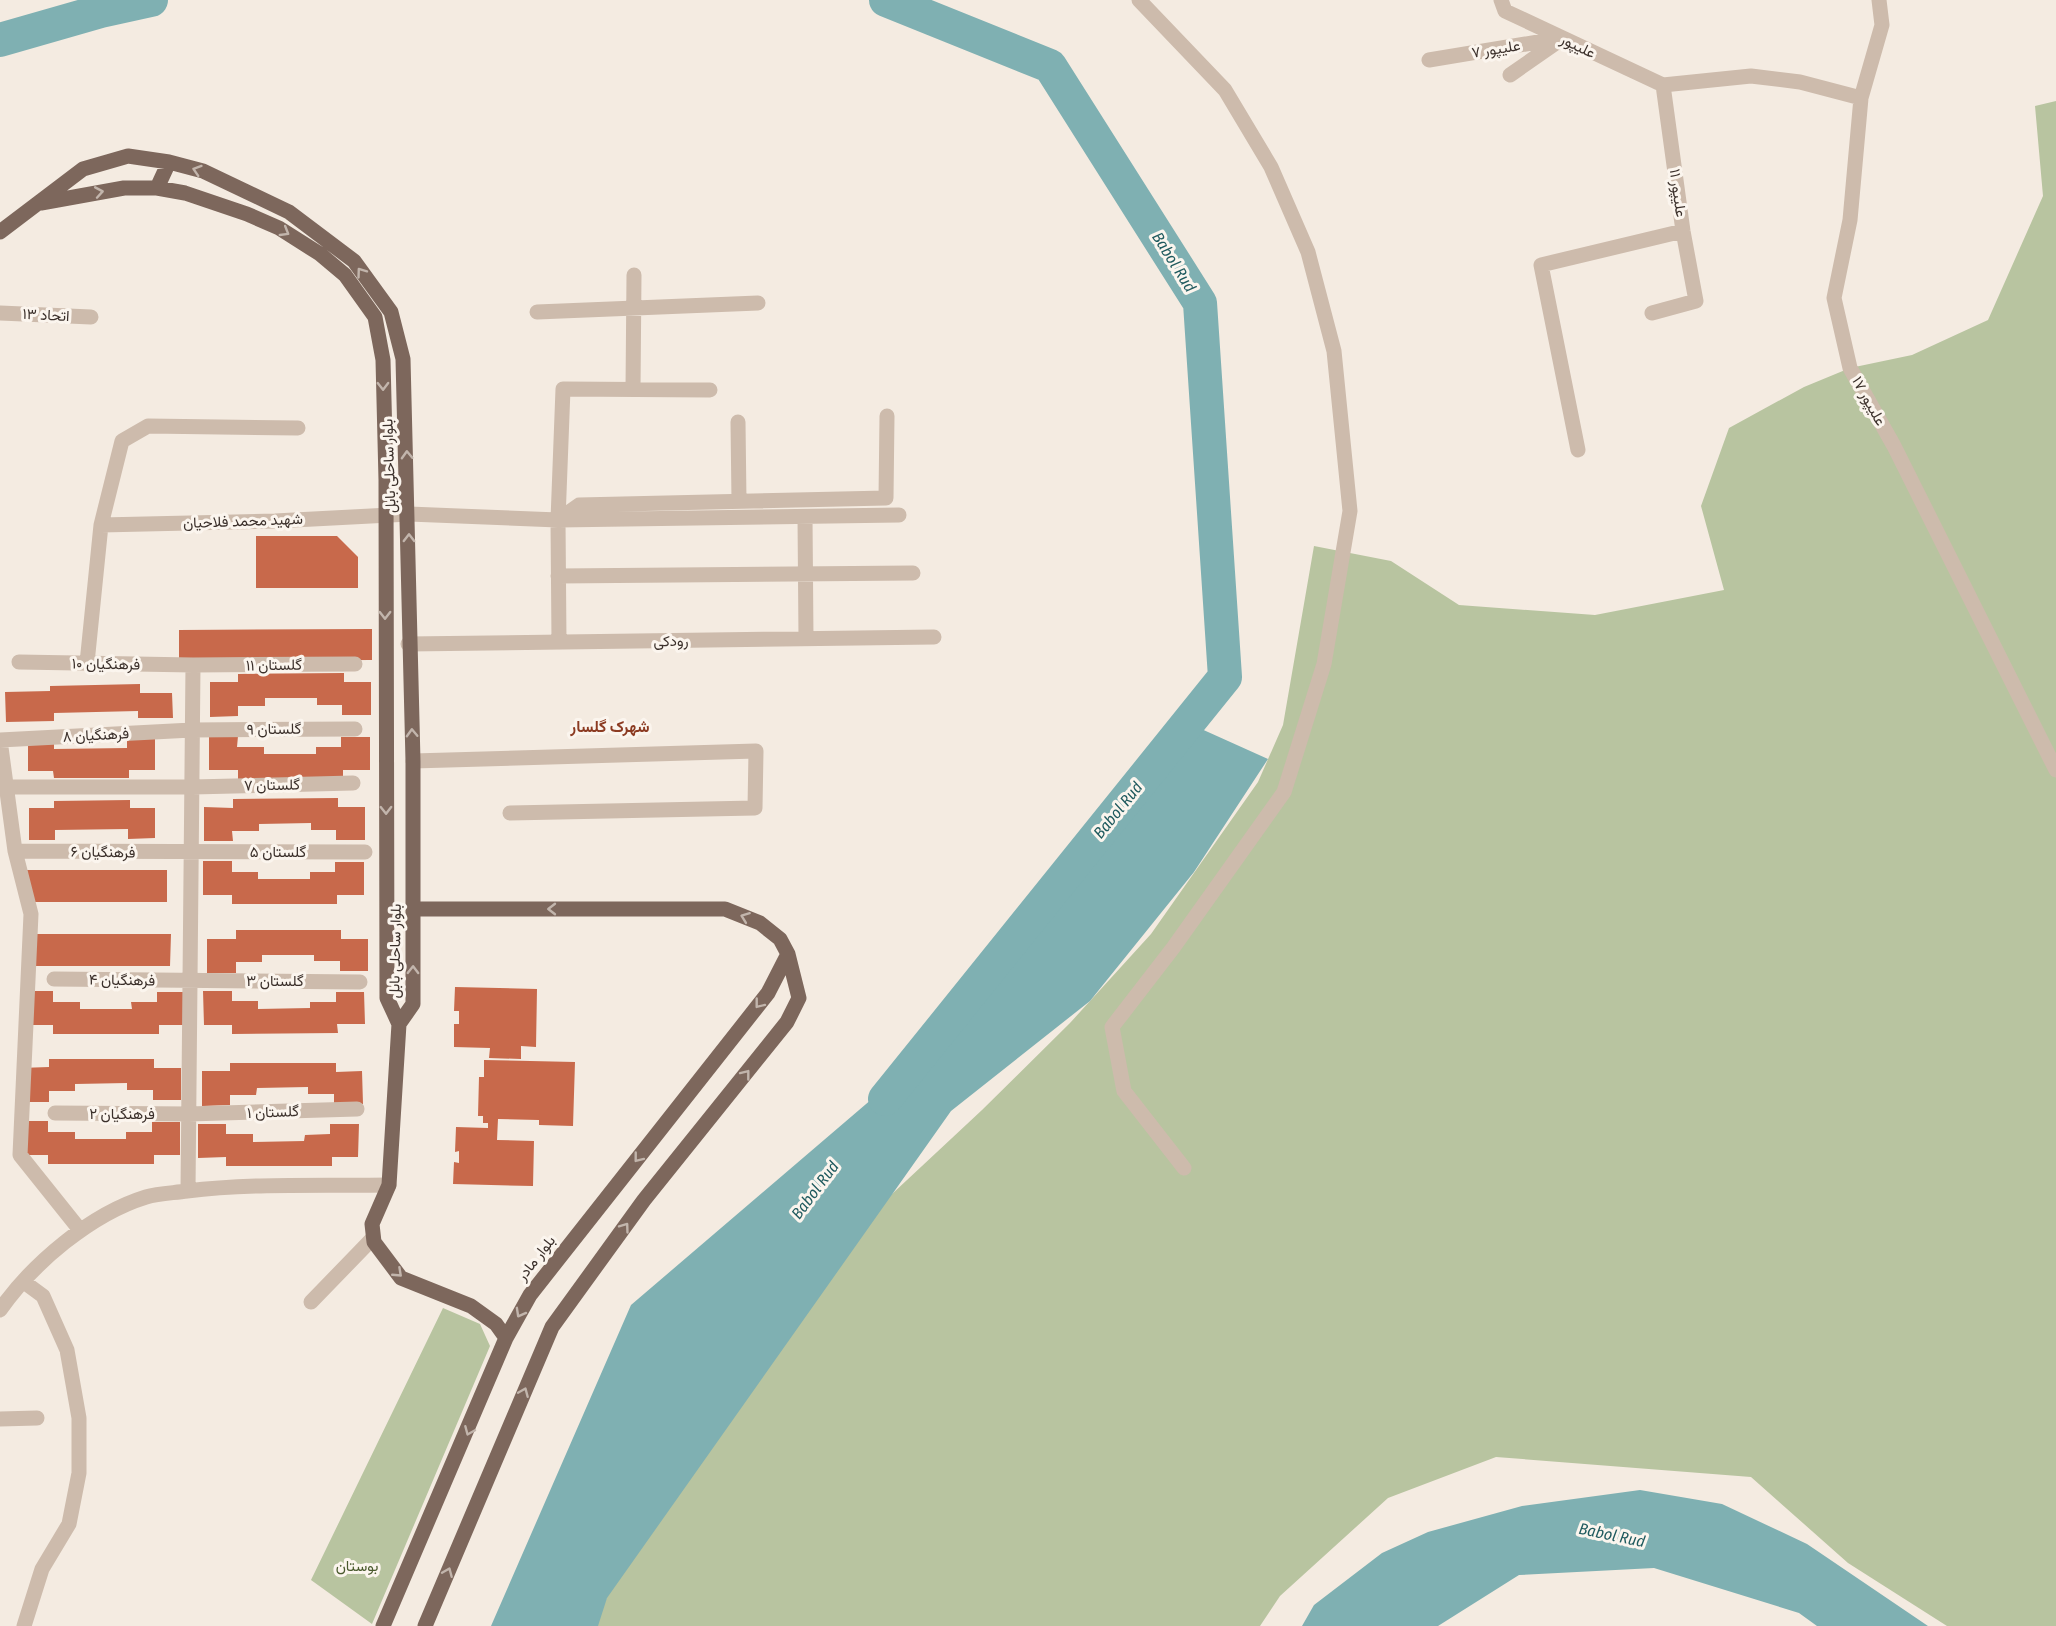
<svg xmlns="http://www.w3.org/2000/svg" width="2056" height="1626" font-family="'Fira Sans Condensed',Vazirmatn,sans-serif">
	<style>
		.green { fill: #b8c4a0 }
		.water { fill: #7fb0b2 }
		.lines { fill: none; stroke-linecap: round; stroke-linejoin: round }
		.river { stroke: #7fb0b2; stroke-width: 34 }
		.building { fill: #c8694b }
		.minor { stroke: #cdbbac; stroke-width: 15 }
		.primary { stroke: #7d675c; stroke-width: 15 }
		.oneway { stroke: #c2b5ac }
		.labels { text-anchor: middle; dominant-baseline: central; stroke-width: 6; stroke-linejoin: round; paint-order: stroke }
		.street-label { font-size: 15px; fill: #3b302b; stroke: #fbf5ee }
		.park-label { font-size: 15px; fill: #4a5a2e; stroke: #fbf5ee }
		.water-label { font-size: 16px; font-style: italic; fill: #1f5a5e; stroke: #fbf5ee }
		.neighbourhood-label { font-size: 16px; font-weight: bold; fill: #8c3b22; stroke: #fbf5ee }
	</style>
	<rect width="100%" height="100%" fill="#f4ebe1"/>
	<path class="green" d="M 2056,101 L 2056,1626 L 1947,1626 L 1848,1563 L 1751,1477 L 1496,1457 L 1388,1498 L 1280,1596 L 1260,1626 L 596,1626 L 645,1496 L 847,1236 L 982,1110 L 1070,1023 L 1151,934 L 1258,782 L 1283,725 L 1314,546 L 1391,561 L 1459,605 L 1595,615 L 1724,590 L 1701,506 L 1729,428 L 1804,387 L 1850,368 L 1912,355 L 1988,320 L 2043,196 L 2035,106 Z
		M 443,1308 L 480,1324 L 490,1346 L 372,1624 L 311,1580 Z"/>
	<path class="water" d="M 1188,723 L 1268,759 L 1194,872 L 1090,1001 L 951,1111 L 607,1598 L 598,1626 L 491,1626 L 631,1305 L 914,1063 Z
		M 1640,1490 L 1722,1504 L 1807,1544 L 1928,1626 L 1817,1626 L 1799,1613 L 1654,1568 L 1519,1575 L 1438,1626 L 1302,1626 L 1314,1605 L 1382,1553 L 1428,1532 L 1522,1506 Z"/>
	<g class="lines">
		<path class="river" d="M 0,40 L 101,11 L 151,0
			M 885,1099 L 1225,677 L 1200,303 L 1050,66 L 886,0"/>
	</g>
	<path class="building" d="M 256,536 L 337,536 L 358,557 L 358,588 L 256,588 Z
		M 372,629 L 372,660 L 179,661 L 179,630 Z
		M 344,673 L 344,682 L 371,682 L 371,715 L 342,715 L 342,705 L 317,705 L 317,698 L 265,698 L 265,706 L 238,706 L 238,716 L 210,717 L 210,682 L 238,682 L 238,674 Z
		M 140,684 L 140,693 L 172,693 L 173,718 L 138,718 L 138,711 L 54,713 L 54,721 L 6,722 L 5,692 L 50,691 L 50,686 Z
		M 209,736 L 238,736 L 237,747 L 264,747 L 264,754 L 316,754 L 316,747 L 341,747 L 341,737 L 370,737 L 370,770 L 343,770 L 343,779 L 238,779 L 238,770 L 209,770 Z
		M 28,739 L 54,739 L 54,749 L 127,748 L 127,739 L 155,739 L 155,770 L 129,770 L 129,778 L 54,778 L 53,771 L 28,771 Z
		M 338,798 L 338,807 L 365,807 L 365,840 L 336,840 L 336,830 L 311,830 L 311,823 L 259,824 L 259,831 L 232,831 L 233,841 L 204,841 L 204,807 L 233,808 L 233,799 Z
		M 130,800 L 130,808 L 155,808 L 155,838 L 128,839 L 128,829 L 55,830 L 55,840 L 29,840 L 29,808 L 54,808 L 54,801 Z
		M 203,861 L 232,861 L 232,872 L 258,872 L 258,879 L 310,879 L 310,872 L 335,872 L 335,862 L 364,862 L 364,895 L 337,895 L 337,904 L 232,904 L 232,895 L 203,895 Z
		M 25,870 L 167,870 L 167,902 L 25,902 Z
		M 236,930 L 341,930 L 341,939 L 368,939 L 368,971 L 340,971 L 340,961 L 314,961 L 314,955 L 262,955 L 262,962 L 236,962 L 236,973 L 207,973 L 207,939 L 236,939 Z
		M 28,934 L 171,934 L 170,966 L 28,966 Z
		M 455,987 L 537,989 L 536,1047 L 521,1046 L 521,1059 L 489,1058 L 490,1048 L 454,1047 L 454,1024 L 459,1024 L 459,1011 L 454,1011 Z
		M 25,991 L 53,991 L 53,1002 L 80,1002 L 80,1009 L 132,1009 L 131,1002 L 157,1002 L 157,992 L 186,992 L 186,1025 L 159,1025 L 159,1034 L 53,1034 L 53,1025 L 25,1025 Z
		M 203,991 L 232,991 L 232,1001 L 258,1001 L 258,1009 L 310,1008 L 310,1002 L 336,1002 L 336,992 L 364,992 L 365,1024 L 337,1024 L 338,1033 L 232,1034 L 232,1025 L 204,1025 Z
		M 49,1059 L 154,1059 L 154,1068 L 181,1068 L 181,1100 L 153,1100 L 153,1090 L 127,1090 L 127,1083 L 75,1084 L 75,1091 L 49,1091 L 49,1102 L 20,1102 L 20,1068 L 49,1067 Z
		M 484,1060 L 575,1062 L 573,1126 L 539,1125 L 539,1120 L 498,1119 L 497,1140 L 534,1141 L 533,1186 L 453,1184 L 454,1162 L 459,1163 L 459,1151 L 455,1152 L 456,1127 L 488,1128 L 488,1123 L 483,1123 L 483,1116 L 478,1116 L 479,1077 L 484,1077 Z
		M 230,1063 L 336,1063 L 336,1072 L 362,1071 L 363,1104 L 334,1104 L 334,1094 L 308,1094 L 308,1087 L 257,1088 L 256,1095 L 230,1095 L 230,1105 L 202,1106 L 202,1071 L 230,1071 Z
		M 20,1121 L 48,1121 L 48,1132 L 75,1132 L 75,1139 L 126,1139 L 126,1132 L 152,1132 L 152,1122 L 180,1122 L 180,1155 L 154,1155 L 154,1164 L 48,1164 L 48,1155 L 20,1155 Z
		M 198,1124 L 226,1124 L 226,1134 L 253,1134 L 253,1142 L 304,1141 L 305,1135 L 330,1134 L 330,1124 L 359,1124 L 358,1157 L 332,1157 L 332,1166 L 226,1166 L 226,1157 L 198,1158 Z"/>
	<g class="lines">
		<path class="minor" d="M 1139,0 L 1225,90 L 1271,167 L 1308,252 L 1334,351 L 1350,511 L 1324,664 L 1284,792 L 1173,948 L 1112,1027 L 1124,1091 L 1184,1168
			M 1501,0 L 1505,11 L 1663,85
			M 1879,0 L 1882,25 L 1861,98 L 1850,220 L 1834,298 L 1850,368 L 1894,446 L 2056,770
			M 1429,60 L 1562,38
			M 1510,75 L 1560,40
			M 1663,85 L 1751,76 L 1800,82 L 1861,98
			M 537,312 L 758,303
			M 0,313 L 91,317
			M 1652,313 L 1696,301 L 1683,231 L 1663,85
			M 633,389 L 634,275
			M 738,422 L 739,501
			M 1578,450 L 1541,265 L 1683,231
			M 805,517 L 806,639
			M 558,520 L 579,505 L 886,498 L 887,416
			M 101,525 L 275,521 L 409,514 L 558,520 L 899,515
			M 558,576 L 913,573
			M 559,642 L 558,520 L 563,389 L 710,390
			M 408,644 L 934,637
			M 19,662 L 193,665 L 355,664
			M 87,663 L 101,525 L 122,441 L 148,426 L 298,428
			M 413,761 L 756,751 L 755,808 L 510,813
			M 7,787 L 192,787 L 353,783
			M 15,851 L 365,852
			M 54,979 L 360,982
			M 55,1113 L 189,1114 L 357,1109
			M 188,1191 L 193,665
			M 80,1230 L 20,1155 L 31,914 L 15,851 L 0,740 L 192,730 L 355,729
			M 24,1282 L 43,1296 L 67,1350 L 79,1418 L 79,1473 L 69,1524 L 42,1569 L 24,1626
			M 311,1302 L 373,1238
			M 0,1310 C 33,1263 91,1214 146,1197 C 159,1193 174,1193 187,1191 C 253,1183 322,1186 389,1185
			M 0,1419 L 37,1418"/>
		<path class="primary" d="M 157,188 L 169,162
			M 41,203 L 124,188 L 157,188 L 185,193 L 247,214 L 279,228 L 320,254 L 345,275 L 375,317 L 383,360 L 386,480 L 387,998 L 399,1024 L 389,1185 L 372,1224 L 374,1242 L 401,1278 L 471,1306 L 496,1324 L 506,1338
			M 0,232 L 83,169 L 128,156 L 169,162 L 203,171 L 289,212 L 354,261 L 391,312 L 403,359 L 413,761 L 413,1004 L 399,1024
			M 414,909 L 725,909 L 760,923 L 780,939 L 788,954 L 799,998 L 787,1022 L 644,1200 L 552,1327 L 425,1626
			M 383,1626 L 506,1338 L 530,1295 L 768,993 L 788,954"/>
	</g>
	<defs><path id="oneway-chevron" d="M-2-3.5L2.5 0L-2 3.5" fill="none" stroke-width="1.6" stroke-linecap="round" stroke-linejoin="round" transform="scale(1.5)"/></defs>
	<g class="oneway">
		<use href="#oneway-chevron" transform="translate(197 170) rotate(-162)"/>
		<use href="#oneway-chevron" transform="translate(99 192) rotate(-10)"/>
		<use href="#oneway-chevron" transform="translate(285 232) rotate(31)"/>
		<use href="#oneway-chevron" transform="translate(361 272) rotate(-126)"/>
		<use href="#oneway-chevron" transform="translate(383 386) rotate(89)"/>
		<use href="#oneway-chevron" transform="translate(407 455) rotate(-92)"/>
		<use href="#oneway-chevron" transform="translate(409 538) rotate(-90)"/>
		<use href="#oneway-chevron" transform="translate(385 615) rotate(90)"/>
		<use href="#oneway-chevron" transform="translate(412 733) rotate(-92)"/>
		<use href="#oneway-chevron" transform="translate(386 810) rotate(89)"/>
		<use href="#oneway-chevron" transform="translate(552 909) rotate(-180)"/>
		<use href="#oneway-chevron" transform="translate(745 917) rotate(-159)"/>
		<use href="#oneway-chevron" transform="translate(413 970) rotate(-89)"/>
		<use href="#oneway-chevron" transform="translate(759 1004) rotate(128)"/>
		<use href="#oneway-chevron" transform="translate(746 1074) rotate(-52)"/>
		<use href="#oneway-chevron" transform="translate(638 1158) rotate(128)"/>
		<use href="#oneway-chevron" transform="translate(625 1227) rotate(-54)"/>
		<use href="#oneway-chevron" transform="translate(398 1273) rotate(43)"/>
		<use href="#oneway-chevron" transform="translate(520 1313) rotate(119)"/>
		<use href="#oneway-chevron" transform="translate(524 1392) rotate(-67)"/>
		<use href="#oneway-chevron" transform="translate(469 1431) rotate(113)"/>
		<use href="#oneway-chevron" transform="translate(448 1572) rotate(-67)"/>
	</g>
	<g class="labels">
		<g class="street-label">
			<text transform="translate(1578 46) rotate(26)">علیپور</text>
			<text transform="translate(1496 49) rotate(-9)">علیپور ۷</text>
			<text transform="translate(1678 193) rotate(82)">علیپور ۱۱</text>
			<text transform="translate(46 315) rotate(3)">اتحاد ۱۳</text>
			<text transform="translate(1869 401) rotate(61)">علیپور ۱۷</text>
			<text transform="translate(389 466) rotate(-92)">بلوار ساحلی بابل</text>
			<text transform="translate(243 521) rotate(-2)">شهید محمد فلاحیان</text>
			<text transform="translate(671 641) rotate(-1)">رودکی</text>
			<text transform="translate(106 664) rotate(1)">فرهنگیان ۱۰</text>
			<text transform="translate(274 665) rotate(-1)">گلستان ۱۱</text>
			<text transform="translate(274 729) rotate(-1)">گلستان ۹</text>
			<text transform="translate(96 735) rotate(-3)">فرهنگیان ۸</text>
			<text transform="translate(272 785) rotate(-1)">گلستان ۷</text>
			<text transform="translate(103 852) rotate(1)">فرهنگیان ۶</text>
			<text x="278" y="852">گلستان ۵</text>
			<text transform="translate(395 951) rotate(-89)">بلوار ساحلی بابل</text>
			<text transform="translate(122 980) rotate(1)">فرهنگیان ۴</text>
			<text x="275" y="981">گلستان ۳</text>
			<text transform="translate(273 1112) rotate(-2)">گلستان ۱</text>
			<text x="122" y="1114">فرهنگیان ۲</text>
			<text transform="translate(536 1258) rotate(-52)">بلوار مادر</text>
		</g>
		<g class="park-label">
			<text x="357" y="1566">بوستان</text>
		</g>
		<g class="water-label">
			<text transform="translate(1174 262) rotate(58)">Babol Rud</text>
			<text transform="translate(1118 810) rotate(-51)">Babol Rud</text>
			<text transform="translate(815 1190) rotate(-53)">Babol Rud</text>
			<text transform="translate(1612 1535) rotate(12)">Babol Rud</text>
		</g>
		<g class="neighbourhood-label">
			<text x="610" y="726">شهرک گلسار</text>
		</g>
	</g>
</svg>
